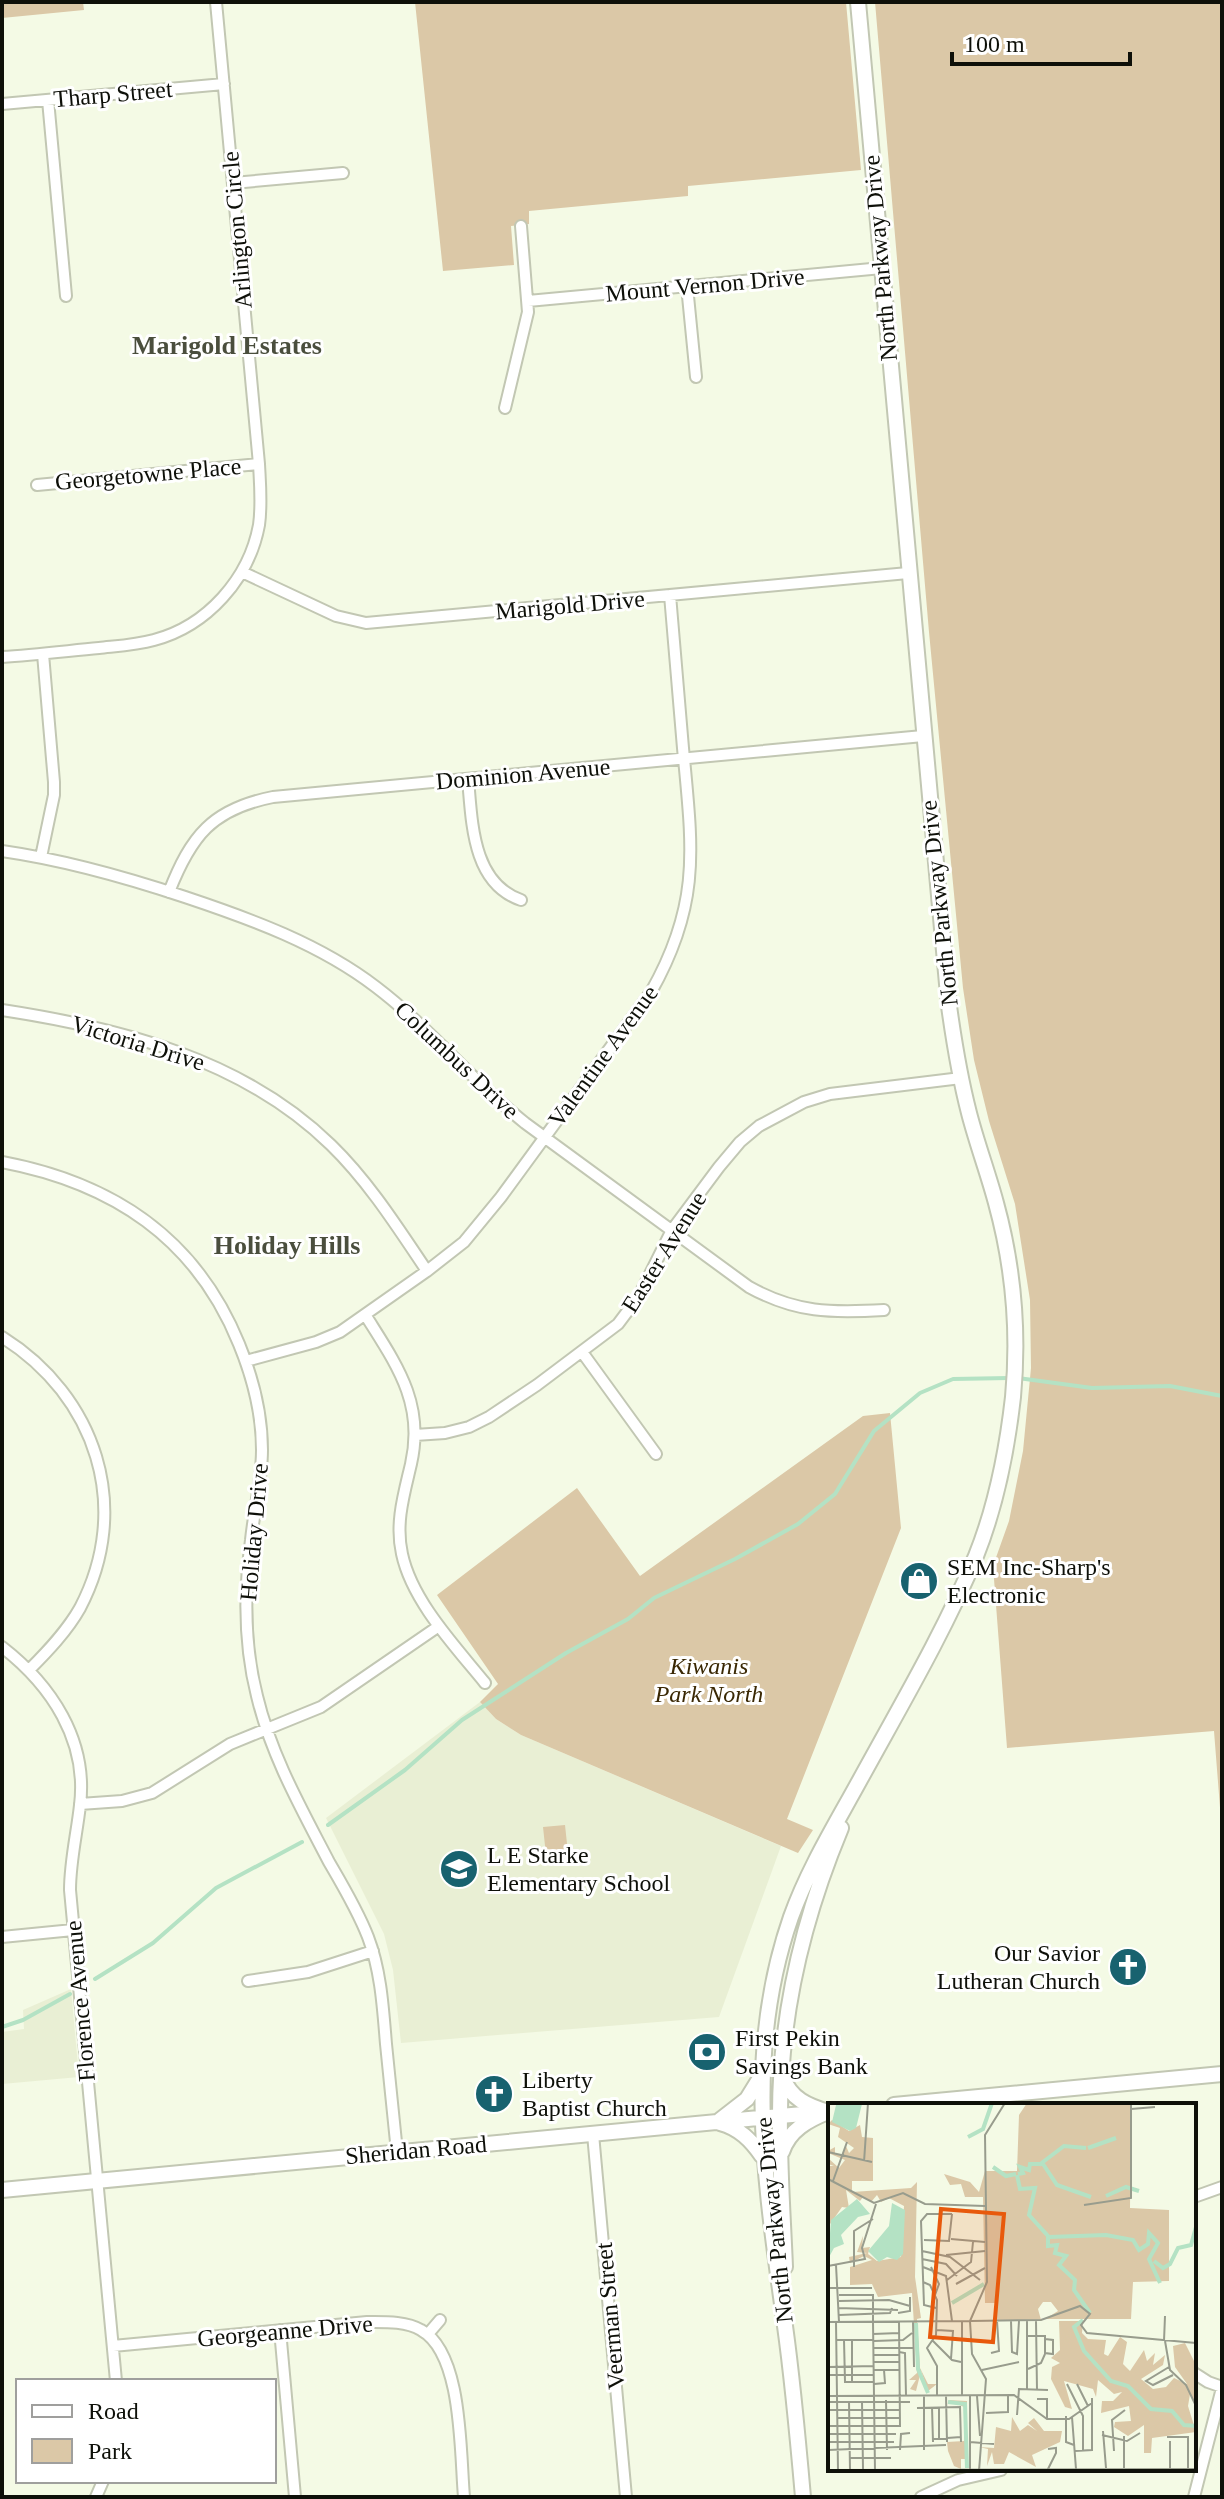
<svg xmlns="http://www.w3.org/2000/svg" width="1224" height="2499" font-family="Georgia,serif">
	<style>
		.built { fill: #e9efd4 }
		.green { fill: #dbc8a7 }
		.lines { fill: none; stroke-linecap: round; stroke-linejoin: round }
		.stream { stroke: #b4e2c4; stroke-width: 4 }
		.minor-casing { stroke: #c2c7b3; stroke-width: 14 }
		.tertiary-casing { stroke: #c2c7b3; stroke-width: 18 }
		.secondary-casing { stroke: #c2c7b3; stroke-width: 18 }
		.minor { stroke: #fff; stroke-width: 10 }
		.tertiary { stroke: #fff; stroke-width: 14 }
		.secondary { stroke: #fff; stroke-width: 14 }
		.labels { text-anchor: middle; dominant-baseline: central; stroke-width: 6; stroke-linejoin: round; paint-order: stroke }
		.street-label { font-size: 24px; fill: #0e1009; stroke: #fff }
		.poi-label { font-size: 24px; fill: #0e1009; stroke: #fff; text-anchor: start }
		.park-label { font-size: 24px; font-style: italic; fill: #3a2804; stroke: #fff }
		.neighbourhood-label { font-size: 26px; font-weight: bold; fill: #4a4e3d; stroke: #fff }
		.inset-river { fill: none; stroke: #b4e2c4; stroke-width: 4 }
		.inset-road { fill: none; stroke: #989c8d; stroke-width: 2 }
		.view { fill: #e8590c; fill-opacity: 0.15; stroke: #e8590c; stroke-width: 4 }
		.inset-edge { fill: none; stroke: #0e1009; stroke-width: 4 }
	</style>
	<rect width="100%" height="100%" fill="#f4fae5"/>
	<path class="built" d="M 480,1702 L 496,1719 L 521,1735 L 781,1846 L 719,2017 L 401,2043 L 393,1970 L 384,1934 L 326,1818 Z
		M 71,1989 L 79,2077 L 2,2084 L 2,2032 L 24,2029 L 23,2010 Z"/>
	<path class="green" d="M 2,2 L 83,2 L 84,10 L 2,18 Z
		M 415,2 L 846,2 L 861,170 L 688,186 L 688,196 L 529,211 L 529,224 L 511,226 L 514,265 L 443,271 Z
		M 875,2 L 1222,2 L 1222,1833 L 1214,1731 L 1007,1748 L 993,1566 L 1009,1521 L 1023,1451 L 1031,1368 L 1030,1300 L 1015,1204 L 989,1121 L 974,1060 L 963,988 L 929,632 Z
		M 890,1413 L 901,1528 L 787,1819 L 813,1830 L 798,1853 L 521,1735 L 496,1719 L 480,1702 L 498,1684 L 437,1595 L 577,1488 L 640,1576 L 863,1416 Z
		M 565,1825 L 568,1853 L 560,1853 L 561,1863 L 547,1864 L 543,1827 Z"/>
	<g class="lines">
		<path class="stream" d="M 1018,1378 L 1092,1388 L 1170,1386 L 1222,1396
			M 328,1825 L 405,1770 L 462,1720 L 566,1653 L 628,1619 L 654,1598 L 735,1559 L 798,1524 L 835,1494 L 874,1431 L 920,1393 L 953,1379 L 1009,1378
			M 95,1979 L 153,1943 L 216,1888 L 302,1842
			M 2,2027 L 23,2020 L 70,1994"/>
		<g class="minor-casing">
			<path id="minor" d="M 48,100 L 66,296
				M 2,104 L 224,84
				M 233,183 L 343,173
				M 687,286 L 696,377
				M 528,301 L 882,268
				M 505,408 L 528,312 L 521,226
				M 37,485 L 259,464
				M 242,572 L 336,616 L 366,623 L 908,573
				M 2,657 C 34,655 67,651 99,648 C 117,646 136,645 154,640 C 207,626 249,579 259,525 C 262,504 260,484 259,464 L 216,2
				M 468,779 C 472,822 472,883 521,900
				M 2,851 C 65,860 125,877 185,897 C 251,919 320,944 376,987 C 430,1028 472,1081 525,1123 L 749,1287 C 796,1313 831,1313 884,1310
				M 41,857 L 54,795 L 54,782 L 43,654
				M 169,892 C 191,836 212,809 273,797 L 923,736
				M 2,1010 C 120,1028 243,1059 331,1145 C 369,1182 398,1228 427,1271
				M 2,1162 C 113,1183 196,1238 239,1344 C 253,1378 262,1414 262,1450 C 262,1480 254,1510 251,1540 C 244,1592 244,1645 257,1696 C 271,1755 301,1808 329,1862 C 343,1886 358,1911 368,1937 C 381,1971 383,2008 386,2044 C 390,2080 393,2116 397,2152
				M 366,1316 C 396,1364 425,1403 411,1464 C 404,1494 395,1523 402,1554 C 412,1601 455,1646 485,1683
				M 2,1337 C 96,1396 133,1507 80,1608 C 67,1631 48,1651 29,1670
				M 582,1352 L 656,1454
				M 246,1361 L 316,1342 L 340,1332 L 427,1271 L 464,1242 L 501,1197 L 651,992 C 702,902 692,846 683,748 C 679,697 674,646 670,595
				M 415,1435 L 445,1433 L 469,1427 L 489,1417 L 537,1385 L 618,1324 L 639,1296 L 672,1230 L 719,1167 L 740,1142 L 759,1126 L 804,1102 L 830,1094 L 961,1078
				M 2,1647 C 51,1685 88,1740 80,1805 C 77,1833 70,1861 70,1890 L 116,2381
				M 80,1804 L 122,1801 L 152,1793 L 230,1744 L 321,1707 L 439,1626
				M 2,1937 L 73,1930
				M 248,1981 L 308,1972 L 373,1951
				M 593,2134 L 626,2497
				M 1194,2197 L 1222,2187
				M 280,2330 L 295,2497
				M 428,2334 L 440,2320
				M 113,2346 L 367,2322 C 384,2322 406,2321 421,2330 C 463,2353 460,2453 464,2497
				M 1194,2373 L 1208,2382 L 1222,2387
				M 96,2497 L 103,2481
				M 921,2497 L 958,2480 L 1001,2470
				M 1194,2497 L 1222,2388"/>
		</g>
		<g class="tertiary-casing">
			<path id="tertiary" d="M 894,2105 L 1222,2074
				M 780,2116 L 827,2112"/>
		</g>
		<g class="secondary-casing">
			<path id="secondary" d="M 783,2078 C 791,2099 808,2106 828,2112
				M 720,2120 L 747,2099 L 760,2078
				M 720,2123 C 739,2128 751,2140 762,2156
				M 782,2152 C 789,2130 808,2120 828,2112
				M 2,2190 L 780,2116
				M 785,2267 C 783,2216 779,2165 780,2114 C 780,2016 803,1919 841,1828
				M 803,2497 C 798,2440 793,2383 785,2326 C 766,2186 743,2055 791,1917 C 809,1867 836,1824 861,1778 C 901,1705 944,1632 976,1556 C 996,1506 1007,1450 1013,1397 C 1019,1333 1013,1265 996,1203 C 988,1173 977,1144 969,1113 C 960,1078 954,1042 949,1006 L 858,2"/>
		</g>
		<use href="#minor" class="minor"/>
		<use href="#tertiary" class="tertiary"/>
		<use href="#secondary" class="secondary"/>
	</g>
	<defs>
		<g id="shop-disc" transform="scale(2)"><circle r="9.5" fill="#18626f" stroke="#fff"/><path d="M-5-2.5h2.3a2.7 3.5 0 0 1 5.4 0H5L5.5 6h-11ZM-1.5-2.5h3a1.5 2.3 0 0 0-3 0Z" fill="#fff"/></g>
		<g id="school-disc" transform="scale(2)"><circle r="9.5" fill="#18626f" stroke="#fff"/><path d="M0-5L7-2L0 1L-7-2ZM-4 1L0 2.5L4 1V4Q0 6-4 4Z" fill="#fff"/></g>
		<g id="church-disc" transform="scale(2)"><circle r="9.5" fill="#18626f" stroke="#fff"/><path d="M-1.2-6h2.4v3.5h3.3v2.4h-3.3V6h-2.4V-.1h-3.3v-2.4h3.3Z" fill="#fff"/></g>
		<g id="bank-disc" transform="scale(2)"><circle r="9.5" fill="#18626f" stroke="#fff"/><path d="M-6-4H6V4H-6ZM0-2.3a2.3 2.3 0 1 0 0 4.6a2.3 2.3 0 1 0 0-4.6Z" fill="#fff"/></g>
	</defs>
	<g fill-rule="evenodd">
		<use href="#shop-disc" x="919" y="1581"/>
		<use href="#school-disc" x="459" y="1869"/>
		<use href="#church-disc" x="1128" y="1967"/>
		<use href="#bank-disc" x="707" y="2052"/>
		<use href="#church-disc" x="494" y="2094"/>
	</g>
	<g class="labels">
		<g class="street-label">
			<text transform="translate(113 94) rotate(-5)">Tharp Street</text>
			<text transform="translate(237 230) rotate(-95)">Arlington Circle</text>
			<text transform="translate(880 258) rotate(-95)">North Parkway Drive</text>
			<text transform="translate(705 285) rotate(-5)">Mount Vernon Drive</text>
			<text transform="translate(148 474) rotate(-5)">Georgetowne Place</text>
			<text transform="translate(570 605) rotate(-5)">Marigold Drive</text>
			<text transform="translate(523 774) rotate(-5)">Dominion Avenue</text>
			<text transform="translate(939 903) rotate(-96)">North Parkway Drive</text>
			<text transform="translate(138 1043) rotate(17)">Victoria Drive</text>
			<text transform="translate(603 1056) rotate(-54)">Valentine Avenue</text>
			<text transform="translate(457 1060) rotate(43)">Columbus Drive</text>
			<text transform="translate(664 1252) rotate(-58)">Easter Avenue</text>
			<text transform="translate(254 1532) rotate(-85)">Holiday Drive</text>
			<text transform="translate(80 2001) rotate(-95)">Florence Avenue</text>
			<text transform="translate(416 2150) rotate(-5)">Sheridan Road</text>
			<text transform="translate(774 2220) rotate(-96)">North Parkway Drive</text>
			<text transform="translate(610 2316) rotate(-95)">Veerman Street</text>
			<text transform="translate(285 2331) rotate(-5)">Georgeanne Drive</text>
		</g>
		<g class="poi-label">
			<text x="947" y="1567">SEM Inc-Sharp's<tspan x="947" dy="28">Electronic</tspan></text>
			<text x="487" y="1855">L E Starke<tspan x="487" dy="28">Elementary School</tspan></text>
			<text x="1100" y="1953" text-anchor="end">Our Savior<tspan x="1100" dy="28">Lutheran Church</tspan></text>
			<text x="735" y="2038">First Pekin<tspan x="735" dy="28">Savings Bank</tspan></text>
			<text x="522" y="2080">Liberty<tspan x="522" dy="28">Baptist Church</tspan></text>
		</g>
		<g class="park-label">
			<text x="709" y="1666">Kiwanis<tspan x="709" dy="28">Park North</tspan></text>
		</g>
		<g class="neighbourhood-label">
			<text x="227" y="345">Marigold Estates</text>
			<text x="287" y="1245">Holiday Hills</text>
		</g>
	</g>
	<g transform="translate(828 2103)">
		<rect width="368" height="368" fill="#f4fae5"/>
		<path d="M 199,0 L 303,0 L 302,105 L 341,107 L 341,178 L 305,179 L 303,216 L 217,216 L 230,208 L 223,199 L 215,199 L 210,206 L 213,217 L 167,217 L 167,200 L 157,200 L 155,94 L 137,94 L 133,81 L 122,82 L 116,71 L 142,79 L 151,89 L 157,68 L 189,68 L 191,12 ZM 4,17 L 21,28 L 32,22 L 34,34 L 45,35 L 45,78 L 24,78 L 24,89 L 83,85 L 89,79 L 87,174 L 93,215 L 89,216 L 92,265 L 100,281 L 109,281 L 100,288 L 93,268 L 88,288 L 82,286 L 88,277 L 81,277 L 89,270 L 84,190 L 50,194 L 44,181 L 22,182 L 22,164 L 44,157 L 36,153 L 22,160 L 21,154 L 39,150 L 29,149 L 35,133 L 34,145 L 42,144 L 40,151 L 49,158 L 73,154 L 76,103 L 61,95 L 53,99 L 49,92 L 43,99 L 35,94 L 32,98 L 18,87 L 21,105 L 14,104 L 0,124 L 0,77 L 6,80 L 0,75 L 1,63 L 6,63 L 0,61 L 0,55 L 11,65 L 17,57 L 0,50 L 0,48 L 7,44 L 7,51 L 14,52 L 18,43 L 21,50 L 26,45 L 10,34 L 12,25 L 0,21 ZM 231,218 L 255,218 L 254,230 L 260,236 L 278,237 L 276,251 L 280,253 L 292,234 L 299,239 L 295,261 L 302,268 L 316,247 L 319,258 L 327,250 L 325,262 L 337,252 L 335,262 L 313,276 L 325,286 L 338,284 L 346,275 L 359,281 L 347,264 L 345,243 L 357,240 L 368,262 L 368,302 L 362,291 L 360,303 L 368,329 L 324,335 L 323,350 L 316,350 L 316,322 L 300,333 L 286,324 L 287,319 L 303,318 L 301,303 L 273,310 L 274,298 L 285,298 L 294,289 L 286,291 L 270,277 L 268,294 L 265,286 L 236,278 L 244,306 L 237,304 L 223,276 L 224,264 L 232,260 L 223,255 L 232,247 ZM 120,297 L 139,298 L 139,365 L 138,356 L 133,356 L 133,366 L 126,363 L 120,348 L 119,339 L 136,338 L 137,324 L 136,304 ZM 184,314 L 192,328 L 200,322 L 209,328 L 200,320 L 206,315 L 216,328 L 234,328 L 232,339 L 204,352 L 208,364 L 181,349 L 176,361 L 166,361 L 164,349 L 159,363 L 160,346 L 151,344 L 166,345 L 168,324 L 183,328 Z" fill="#dbc8a7"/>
		<path d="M 34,1 L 28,25 L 22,28 L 4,19 L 8,2 ZM 29,96 L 42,111 L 30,114 L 13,132 L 16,141 L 6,145 L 0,156 L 3,117 ZM 64,100 L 77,107 L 75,151 L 69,157 L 59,154 L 51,159 L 40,148 L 61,123 Z" fill="#b4e2c4"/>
		<path class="inset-river" d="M 140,34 L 155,26 L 164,0M 260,45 L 288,35M 211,62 L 236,43 L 258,45M 165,64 L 178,73 L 188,71M 190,71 L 195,70 L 192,64 L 201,67 L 202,61 L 215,61 L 229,82 L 263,94M 189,72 L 192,86 L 207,85 L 201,112 L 220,133 L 220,143 L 229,142 L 227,150 L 238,153 L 231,162 L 247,177 L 246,187 L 262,210M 278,93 L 298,84 L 311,88M 221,134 L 278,132 L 305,137 L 311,147 L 320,141 L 321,130 L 330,140 L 321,156 L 332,180M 326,158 L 335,165 L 342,161 L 350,145 L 363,142 L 368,124M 124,200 L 156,181M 255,217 L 246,224 L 256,248 L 283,278 L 300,283 L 323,306 L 344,308 L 356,322 L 368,323M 88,220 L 90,266 L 100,290M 120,299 L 137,301 L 139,365"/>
		<path class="inset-road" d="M 303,6 L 327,4M 0,49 L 44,59M 36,59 L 40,0M 0,76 L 46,100 L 75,90 L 97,101 L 157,103M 5,78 L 19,39M 256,102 L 303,95 L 303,0M 123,136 L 157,139M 96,137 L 121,138 L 124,111M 94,148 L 122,154 L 152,177M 118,152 L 157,148M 94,156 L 118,161 L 129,173M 8,162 L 11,219M 0,163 L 37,156 L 34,145 L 48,101M 26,164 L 26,128 L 45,116M 95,164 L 118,173 L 124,218M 103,164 L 111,181 L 107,192M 119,177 L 143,159 L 145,139M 95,179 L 102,182 L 109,197 L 108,232 L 99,245 L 109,263 L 109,292M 128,181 L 157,165M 0,185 L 44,185M 11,192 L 45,192 L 45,219M 11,198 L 61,197 L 82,203M 11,205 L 70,207M 108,205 L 96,202 L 93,118 L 99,111 L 124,111M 70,210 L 82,208 L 82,194M 11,212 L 62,210 L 64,205M 143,218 L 213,217 L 252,203 L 262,211 L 253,222 L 259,230 L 368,240M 183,218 L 184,249 L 189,251 L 191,218M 208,218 L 209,287M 0,219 L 143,218M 8,219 L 10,368M 45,219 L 47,368M 85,219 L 86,264M 134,219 L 134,292M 109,227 L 125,228 L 123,256M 45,231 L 71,230M 200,233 L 217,233 L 217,250 L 225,251 L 225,237 L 217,236M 9,237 L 46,237M 16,237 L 17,279 L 46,279M 24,237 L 24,279M 104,237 L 124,257 L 133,259M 46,238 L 75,237 L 84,230M 336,238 L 337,213M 337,238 L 342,267 L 358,282 L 368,303M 46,245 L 86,245M 71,249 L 77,250 L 78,292M 163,250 L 171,248 L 169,218M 46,252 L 71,252M 46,259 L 71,259M 0,264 L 46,263M 341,264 L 318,278 L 325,282 L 345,272M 200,266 L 213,260 L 217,251M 46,267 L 71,267M 154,267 L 191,259M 0,272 L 46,272M 46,281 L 57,280 L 56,267M 239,281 L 255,313 L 255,348M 249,281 L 260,303M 199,287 L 199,218M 0,293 L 186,292 L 219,316 L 241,316 L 264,300M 96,293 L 96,347M 118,293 L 119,339M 142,293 L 142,367M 149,293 L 152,333M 209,296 L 219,296 L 219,316M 58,297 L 59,347M 21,298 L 22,368M 0,299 L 82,299M 34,299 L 35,366M 104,304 L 105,339M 111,304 L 111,336M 89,305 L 132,304 L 133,339M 0,307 L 72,307M 158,310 L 180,309 L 180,293M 189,312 L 191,286 L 220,287M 238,313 L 238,339 L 246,342M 244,314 L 248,366M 9,315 L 71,315M 0,323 L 72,323 L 71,219M 275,328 L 278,365M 0,331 L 68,331M 274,332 L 299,338 L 312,330M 296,333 L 296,365M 339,334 L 360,334 L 360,366M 105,336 L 133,334M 0,339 L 66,339M 142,339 L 166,341M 0,347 L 118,342M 72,347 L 73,331 L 82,330M 247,348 L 264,347 L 264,295M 286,348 L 284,317 L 297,307M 21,355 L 63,355M 220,366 L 228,350 L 228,345 L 220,346M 342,366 L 342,338M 0,367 L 368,366M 151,368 L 158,276 L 144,251 L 142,218 L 159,179 L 157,32 L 177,0"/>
		<path class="view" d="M 113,106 L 176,111 L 165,239 L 102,234 Z"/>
		<rect width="368" height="368" class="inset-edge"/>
	</g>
	<rect width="1224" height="2499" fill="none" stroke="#0e1009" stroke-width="8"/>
	<rect x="16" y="2379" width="260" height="104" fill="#ffffff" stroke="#9f9f9d" stroke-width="2"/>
	<rect x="32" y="2405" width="40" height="12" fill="#ffffff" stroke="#9f9f9d" stroke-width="2"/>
	<text x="88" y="2419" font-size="24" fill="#0e1009">Road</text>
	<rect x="32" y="2439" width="40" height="24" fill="#dbc8a7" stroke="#9f9f9d" stroke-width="2"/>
	<text x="88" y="2459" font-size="24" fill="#0e1009">Park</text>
	<path d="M952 52v12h178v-12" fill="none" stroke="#0e1009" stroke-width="4"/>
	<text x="964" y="52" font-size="24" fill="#0e1009" stroke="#ffffff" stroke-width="6" paint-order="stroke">100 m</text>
</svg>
